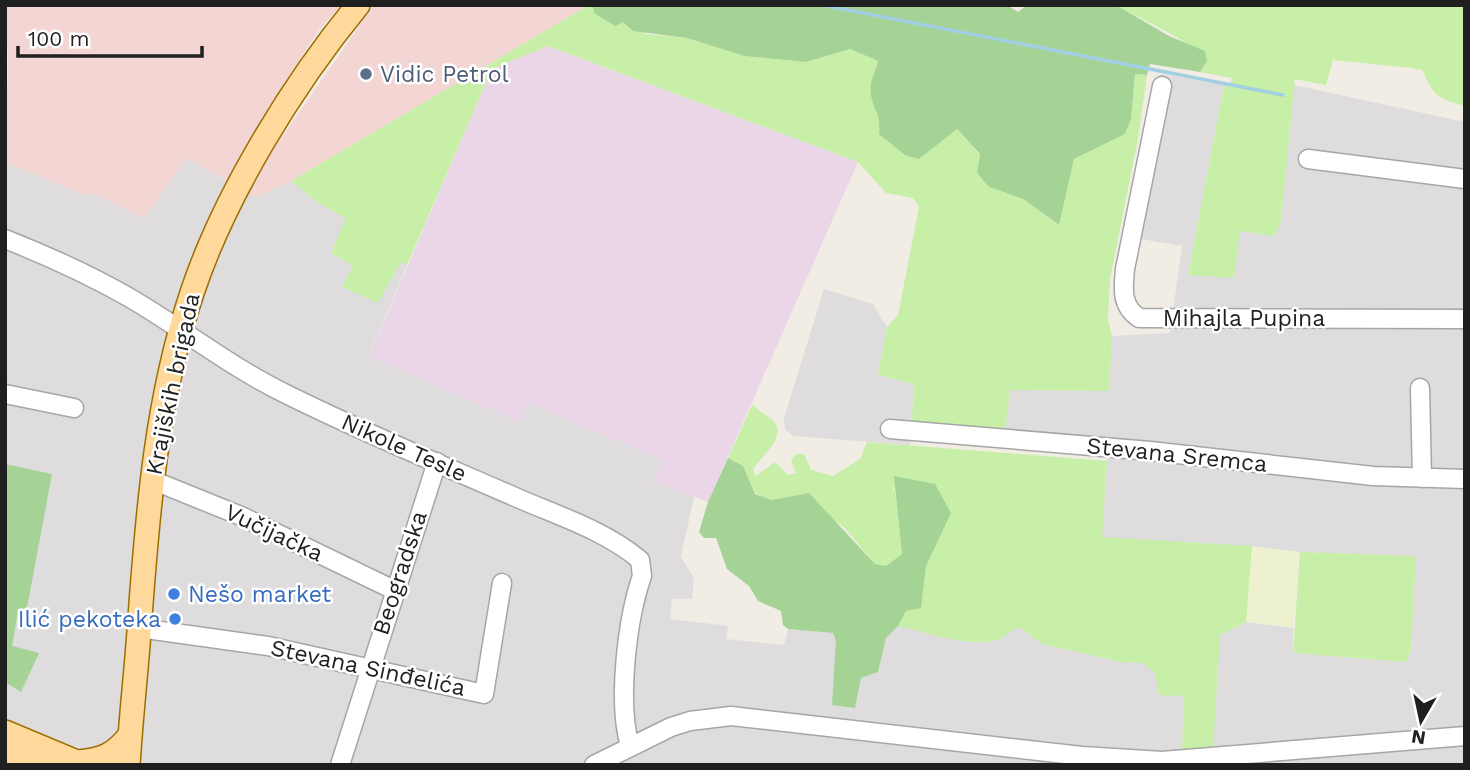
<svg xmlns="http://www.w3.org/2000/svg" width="1470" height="770" font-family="'Work Sans',sans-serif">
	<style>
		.residential { fill: #dedcdc }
		.commercial { fill: #f3d6d3 }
		.industrial { fill: #ead6e6 }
		.farmland { fill: #edf1cf }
		.grass { fill: #c7efa7 }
		.forest { fill: #a5d396 }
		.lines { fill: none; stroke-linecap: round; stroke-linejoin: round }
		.stream { stroke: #a2d0e2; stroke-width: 3.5 }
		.minor-casing { stroke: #a6a6a6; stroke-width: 21 }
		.major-casing { stroke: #9b6f00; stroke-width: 26 }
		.minor { stroke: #fff; stroke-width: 18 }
		.major { stroke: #ffd99c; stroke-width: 23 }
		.service-dot { fill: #5c6f8a; stroke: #fff; stroke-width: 2.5 }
		.shop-dot { fill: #3f7fe0; stroke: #fff; stroke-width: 2.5 }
		.labels { text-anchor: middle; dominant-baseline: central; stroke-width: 5; stroke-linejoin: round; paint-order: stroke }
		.service-label { font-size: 23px; fill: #4e5e75; stroke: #fff; text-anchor: start }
		.street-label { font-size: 23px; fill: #1f1f1f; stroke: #fff }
		.shop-label { font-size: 23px; fill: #366cbe; stroke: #fff; text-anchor: start }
	</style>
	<rect width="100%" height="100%" fill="#f1ede5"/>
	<path class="residential" d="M 1160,74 L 1224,85 L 1188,275 L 1240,231 L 1281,220 L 1294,85 L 1465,122 L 1465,765 L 122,765 L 5,719 L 5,162 L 86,196 L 90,192 L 144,217 L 187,158 L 255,198 L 291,181 L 320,204 L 347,218 L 331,253 L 353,266 L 342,287 L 402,262 L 407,265 L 369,355 L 519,422 L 529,403 L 664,461 L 655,481 L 694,497 L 681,557 L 694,578 L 692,599 L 672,599 L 670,619 L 728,626 L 726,639 L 784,645 L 788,629 L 833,633 L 837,641 L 834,675 L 861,678 L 878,672 L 886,638 L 898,626 L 969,641 L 999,640 L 1012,628 L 1021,628 L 1042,644 L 1121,662 L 1143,663 L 1184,695 L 1182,751 L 1216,674 L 1220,635 L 1246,622 L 1293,628 L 1293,653 L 1406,662 L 1411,650 L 1416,556 L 1300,552 L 1101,537 L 1108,450 L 1004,442 L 1010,390 L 1109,391 L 1112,336 L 1170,333 L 1182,246 L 1129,237 Z
		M 824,289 L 873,304 L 887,327 L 878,375 L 914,384 L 910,445 L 793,436 L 785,429 L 784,418 Z"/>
	<path class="commercial" d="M 5,5 L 341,5 L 317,33 L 262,118 L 227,181 L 187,158 L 144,218 L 90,192 L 86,196 L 5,162 L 8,58 Z
		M 374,5 L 589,5 L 291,181 L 255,198 L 244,191 Z"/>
	<path class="industrial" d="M 547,46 L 858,162 L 708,502 L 654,481 L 664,461 L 529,403 L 519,422 L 369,356 L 492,69 Z"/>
	<path class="farmland" d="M 1252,546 L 1300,552 L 1293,628 L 1246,622 Z"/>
	<path class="grass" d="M 589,5 L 592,5 L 594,13 L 623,21 L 646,34 L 687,38 L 744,56 L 806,62 L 850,49 L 878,61 C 869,83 870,95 881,116 L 957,129 L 980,155 L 977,173 L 989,187 L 1023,199 L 1058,225 L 1074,159 L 1125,134 L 1131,119 L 1135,74 L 1147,75 L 1138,139 L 1110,279 L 1108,320 L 1112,336 L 1109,391 L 1010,390 L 1004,442 L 911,434 L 914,384 L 878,375 L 887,327 L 898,315 L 919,207 L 913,198 L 886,193 L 858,162 L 548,46 L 492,69 L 407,265 L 401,262 L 378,303 L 342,287 L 353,266 L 331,253 L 346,218 L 320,204 L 291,181 Z
		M 1116,5 L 1465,5 L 1465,106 C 1437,99 1434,96 1422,70 L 1411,68 L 1333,60 L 1326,85 L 1295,79 L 1281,221 L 1274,236 L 1240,231 L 1234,278 L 1188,275 L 1224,85 L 1230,86 L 1232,78 L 1200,72 L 1207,61 C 1186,37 1145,22 1116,5 Z
		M 752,405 L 774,421 L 778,430 L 775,442 L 753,469 L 756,476 L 775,462 L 788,475 L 796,473 L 791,461 L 796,454 L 804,454 L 811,470 L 833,476 L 860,459 L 867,442 L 1107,461 L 1102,537 L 1252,546 L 1246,622 L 1220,635 L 1213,750 L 1182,751 L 1184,696 L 1159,695 L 1155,673 L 1143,663 L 1121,662 L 1042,644 L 1021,628 C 1010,629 1006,637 997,640 C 967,648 927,632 898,626 L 906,611 L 921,607 L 926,566 L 932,549 L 892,485 L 896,495 L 902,554 L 886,566 L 875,564 L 845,528 L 828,516 L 809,493 L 772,501 L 755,493 L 743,466 L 728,458 Z
		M 1300,552 L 1416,556 L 1411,650 L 1406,662 L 1293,653 Z"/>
	<path class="forest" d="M 592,5 L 1007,5 L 1018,12 L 1027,5 L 1116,5 L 1169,36 L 1205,51 L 1207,61 L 1200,72 L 1150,64 L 1147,75 L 1135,74 L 1131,119 L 1125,134 L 1074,159 L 1059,225 L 1023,199 L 989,187 L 977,173 L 980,154 L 957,129 L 919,159 L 905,155 L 879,134 C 881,111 874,113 871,95 C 869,82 875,72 878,61 L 850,49 L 806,62 L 744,56 L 687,38 L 633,31 L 623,22 L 615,26 L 594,13 Z
		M 728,458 L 743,466 L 755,494 L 772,500 L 809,493 L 875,564 L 886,566 L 902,554 L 894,476 L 935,484 L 951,513 L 926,566 L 921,608 L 906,611 L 898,626 L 886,638 L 878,672 L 861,678 L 855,708 L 832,705 L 836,641 L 833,633 L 788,629 L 783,625 L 781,611 L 758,601 L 749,586 L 727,569 L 716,538 L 704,538 L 699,532 L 708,502 Z
		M 5,464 L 52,474 L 26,613 L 18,612 L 12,646 L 39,653 L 21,692 L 5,682 Z"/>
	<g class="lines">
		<path class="stream" d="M 822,5 L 1283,95"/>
		<g class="minor-casing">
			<path id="minor" d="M 1162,86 L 1125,269 C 1123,289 1121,306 1139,318 L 1465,319
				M 1308,159 L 1465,179
				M 5,239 C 48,256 90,275 130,298 C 183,329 229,366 284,393 C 362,432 442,465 522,500 C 562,517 607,532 640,560 L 642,576 C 627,619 617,703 630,746
				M 1420,388 L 1422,478
				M 5,394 L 74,408
				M 890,429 L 1150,451 L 1373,476 L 1465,479
				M 152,480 L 241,516 L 394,590
				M 139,628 L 268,646 L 484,694 L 502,583
				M 340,765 L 437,462
				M 594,765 L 671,727 L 690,721 L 731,716 L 1082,756 L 1162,761 L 1465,736"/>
		</g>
		<g class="major-casing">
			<path id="major" d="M 5,732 L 84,765
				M 5,752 L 40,765
				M 77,762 C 102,760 115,755 130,735
				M 128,765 C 131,715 137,666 140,617 C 148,508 157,397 192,293 C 224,196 293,84 358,5"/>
		</g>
		<use href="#minor" class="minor"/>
		<use href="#major" class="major"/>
	</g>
	<circle class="service-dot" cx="366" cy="74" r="7"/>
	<g class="shop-dot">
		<circle cx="174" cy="594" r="7"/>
		<circle cx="175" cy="619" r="7"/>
	</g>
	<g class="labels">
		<g class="service-label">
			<text x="380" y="74">Vidic Petrol</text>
		</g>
		<g class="street-label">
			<text x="1244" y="318">Mihajla Pupina</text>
			<text transform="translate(173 384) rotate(-78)">Krajiških brigada</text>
			<text transform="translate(404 448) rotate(24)">Nikole Tesle</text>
			<text transform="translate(1177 455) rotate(6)">Stevana Sremca</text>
			<text transform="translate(274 533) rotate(25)">Vučijačka</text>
			<text transform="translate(400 573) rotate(-72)">Beogradska</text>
			<text transform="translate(368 668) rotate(12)">Stevana Sinđelića</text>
		</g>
		<g class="shop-label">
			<text x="188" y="594">Nešo market</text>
			<text x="161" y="619" text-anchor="end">Ilić pekoteka</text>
		</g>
	</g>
	<rect width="1470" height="770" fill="none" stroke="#1f1f1f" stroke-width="14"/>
	<g transform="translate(1421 721) rotate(189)" stroke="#ffffff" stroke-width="5" paint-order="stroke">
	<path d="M0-5L12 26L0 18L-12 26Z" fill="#1f1f1f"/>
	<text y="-10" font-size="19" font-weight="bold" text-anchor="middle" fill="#1f1f1f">N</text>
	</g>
	<path d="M18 46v10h184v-10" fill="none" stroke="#1f1f1f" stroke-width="3.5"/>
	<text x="28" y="46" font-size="21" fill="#1f1f1f" stroke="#ffffff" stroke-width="5" paint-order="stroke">100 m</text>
</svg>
